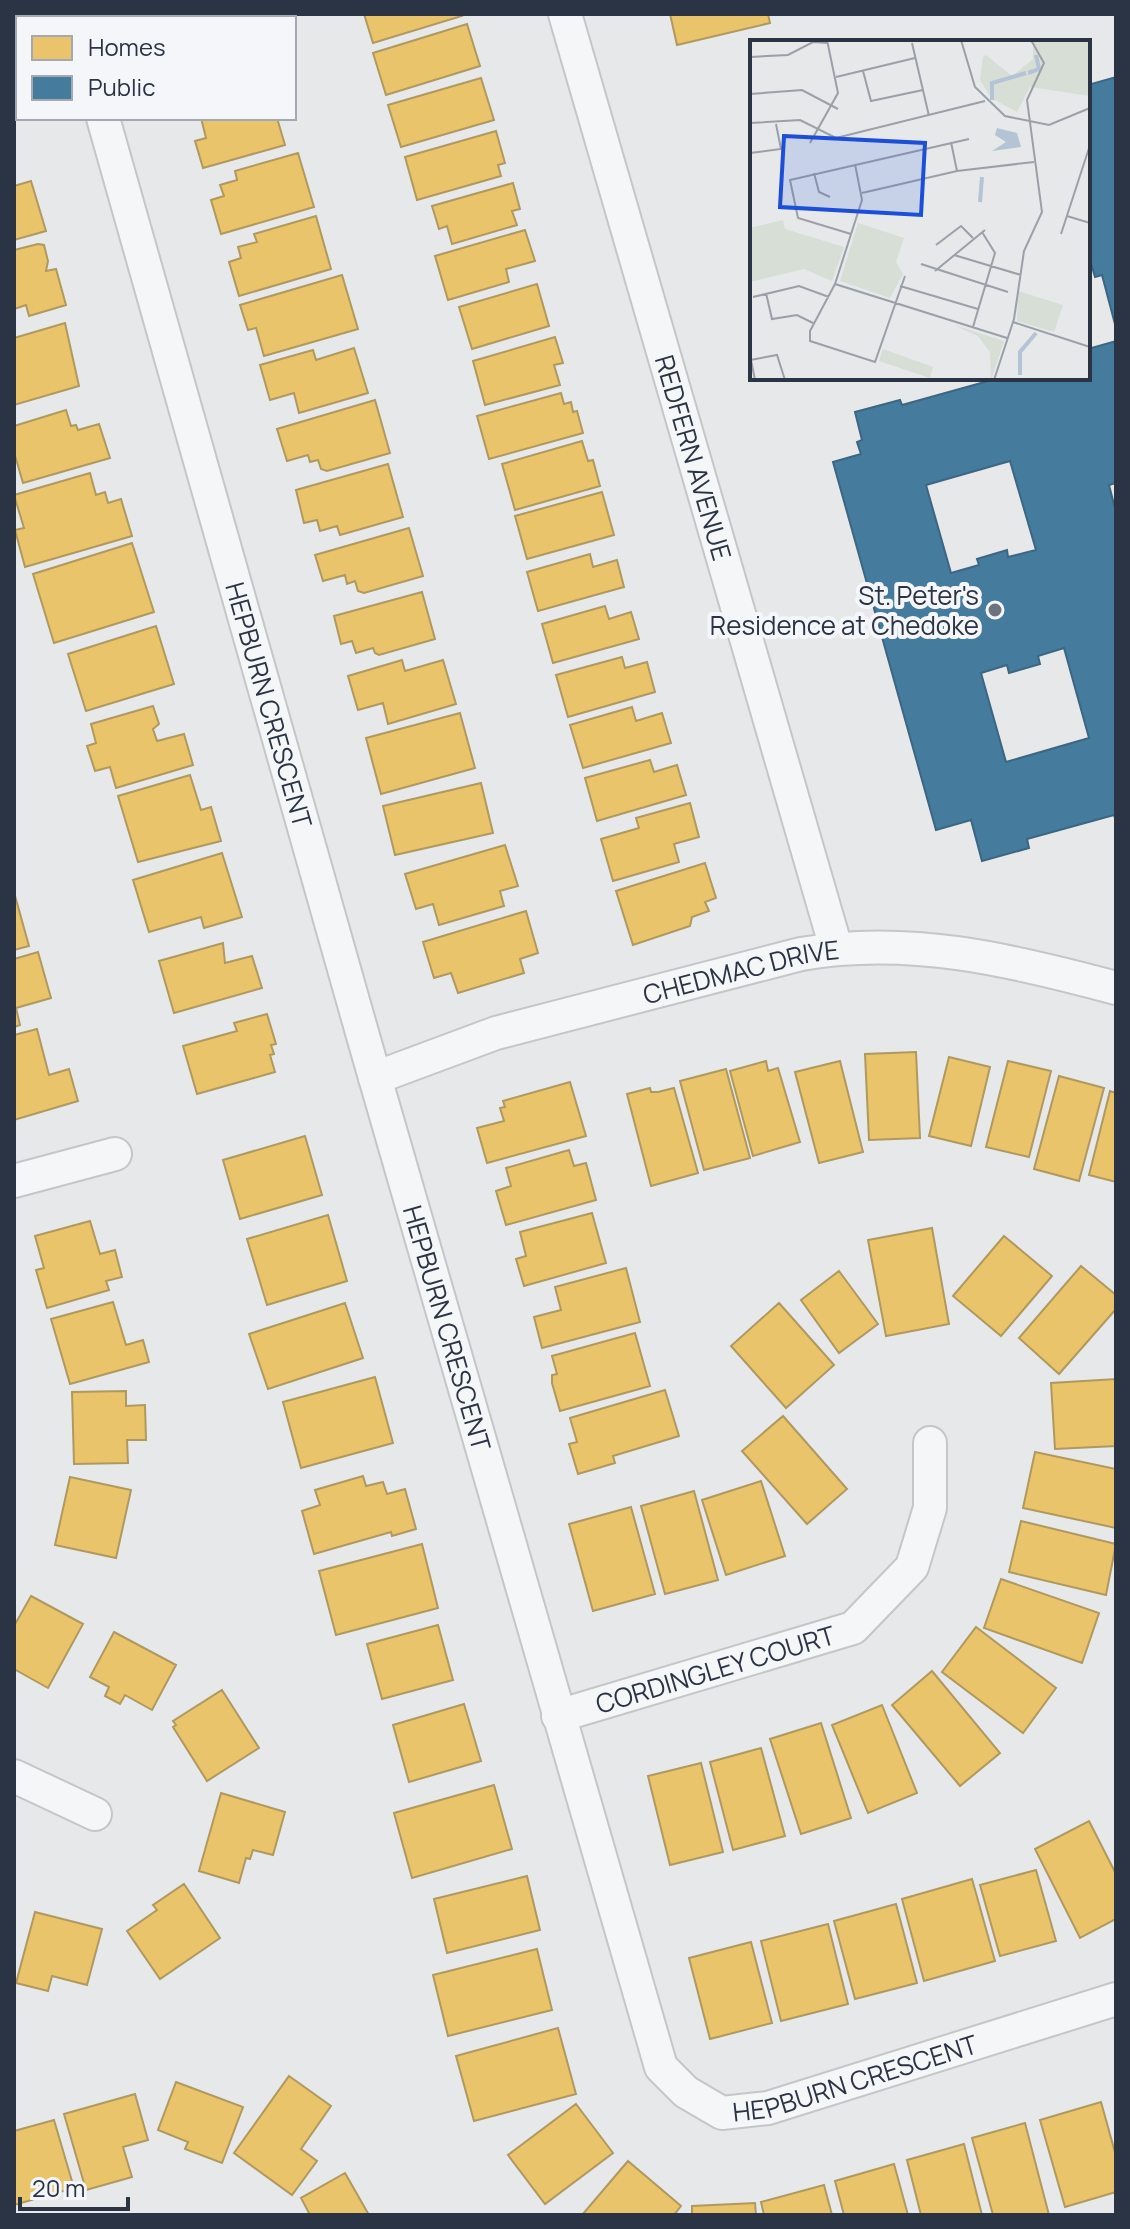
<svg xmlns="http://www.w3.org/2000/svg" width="1130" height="2229" font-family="Manrope,sans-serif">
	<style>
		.homes { fill: #e9c46a; stroke: #b0995f; stroke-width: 2 }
		.public { fill: #457b9d; stroke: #3d6683; stroke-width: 2; fill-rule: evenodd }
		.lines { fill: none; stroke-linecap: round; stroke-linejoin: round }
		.minor-casing { stroke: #c4c6c8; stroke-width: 36 }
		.minor { stroke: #f5f6f7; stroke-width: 32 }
		.poi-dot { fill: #6c737f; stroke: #f4f6f9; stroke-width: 3 }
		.labels { text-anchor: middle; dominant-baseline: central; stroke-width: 8; stroke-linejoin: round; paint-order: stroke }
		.street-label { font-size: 26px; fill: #2b3445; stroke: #f4f6f9 }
		.poi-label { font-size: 26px; fill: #2b3445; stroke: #f4f6f9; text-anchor: end }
		.inset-river { fill: none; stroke: #b4c4d5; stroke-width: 4 }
		.inset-road { fill: none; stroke: #9ba0a8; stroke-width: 2 }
		.view { fill: #1d4ed8; fill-opacity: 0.15; stroke: #1d4ed8; stroke-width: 4 }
		.inset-edge { fill: none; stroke: #2b3445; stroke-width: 4 }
	</style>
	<rect width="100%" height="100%" fill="#e6e8ea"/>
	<path class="homes" d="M 157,14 L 263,14 L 264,18 L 158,18 Z
		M 364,14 L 461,14 L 462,16 L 373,43 Z
		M 670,14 L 768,14 L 770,23 L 677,45 Z
		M 467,24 L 480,66 L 386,95 L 373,53 Z
		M 481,78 L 494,120 L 401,147 L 388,105 Z
		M 201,118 L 277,118 L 285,145 L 203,168 L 195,141 L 206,138 Z
		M 496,131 L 505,163 L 498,165 L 501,176 L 417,200 L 405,157 Z
		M 298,153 L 314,207 L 221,234 L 211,200 L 224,196 L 220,185 L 237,180 L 235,171 Z
		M 31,181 L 46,231 L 14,240 L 14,186 Z
		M 513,183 L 520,209 L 512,211 L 517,225 L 452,244 L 447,226 L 439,229 L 432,206 Z
		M 316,216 L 331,269 L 239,296 L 229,262 L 241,258 L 238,247 L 257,242 L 254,234 Z
		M 525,230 L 535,261 L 506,269 L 509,282 L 448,300 L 435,256 Z
		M 38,244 L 44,245 L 48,261 L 46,271 L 56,269 L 66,305 L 29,316 L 26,305 L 14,309 L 14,250 Z
		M 342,275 L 358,329 L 264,356 L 256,328 L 248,330 L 240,305 Z
		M 537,284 L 549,326 L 472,349 L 459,307 Z
		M 65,323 L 79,386 L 14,405 L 14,338 Z
		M 555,337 L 563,363 L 554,365 L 560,385 L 485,405 L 473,361 Z
		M 354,348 L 368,393 L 299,413 L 294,393 L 270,400 L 260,365 L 313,350 L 316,360 Z
		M 561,393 L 564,404 L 571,402 L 573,412 L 577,411 L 583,433 L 489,459 L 477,416 Z
		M 375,400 L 390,453 L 327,471 L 321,469 L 318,460 L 310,462 L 308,455 L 287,461 L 277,429 Z
		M 66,410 L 71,426 L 76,425 L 78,430 L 99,424 L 110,458 L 23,483 L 14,452 L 14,426 Z
		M 582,441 L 588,461 L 593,460 L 600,486 L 515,510 L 502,464 Z
		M 388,464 L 403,517 L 340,535 L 337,526 L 320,531 L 317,520 L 304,523 L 296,490 Z
		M 90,473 L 96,495 L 105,492 L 108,503 L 121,499 L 132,536 L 25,567 L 15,530 L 24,528 L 14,495 Z
		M 602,492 L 614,535 L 527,559 L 515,516 Z
		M 409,528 L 423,576 L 364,593 L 358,591 L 355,581 L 347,584 L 345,575 L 323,581 L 315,555 Z
		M 132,543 L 154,612 L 54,643 L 33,574 Z
		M 590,554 L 593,567 L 617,560 L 624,587 L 538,611 L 527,572 Z
		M 422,592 L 435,639 L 379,655 L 375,653 L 373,648 L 356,653 L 352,641 L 341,644 L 334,616 Z
		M 605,606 L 609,619 L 631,612 L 639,639 L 553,663 L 542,624 Z
		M 156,626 L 174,684 L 86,711 L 68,654 Z
		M 622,657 L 625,668 L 647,662 L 655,692 L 568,717 L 556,675 Z
		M 402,660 L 405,671 L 443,660 L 456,704 L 388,724 L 383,703 L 358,710 L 348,676 Z
		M 153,706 L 159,724 L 153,729 L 157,741 L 184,734 L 193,765 L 116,788 L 110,767 L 95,771 L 87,746 L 96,743 L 91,724 Z
		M 632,707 L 636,721 L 662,713 L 671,743 L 583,768 L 570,725 Z
		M 460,713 L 475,768 L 381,794 L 366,738 Z
		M 650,760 L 654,772 L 677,765 L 686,795 L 597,821 L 585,778 Z
		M 190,775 L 201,810 L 211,807 L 221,841 L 138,862 L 118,796 Z
		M 481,783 L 493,833 L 395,855 L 383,806 Z
		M 690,803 L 699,837 L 674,844 L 679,862 L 613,881 L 601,839 L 639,828 L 636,818 Z
		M 505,845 L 518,886 L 500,891 L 504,906 L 439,925 L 433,904 L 416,909 L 405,874 Z
		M 222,853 L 242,917 L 204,928 L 201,917 L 149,932 L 133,880 Z
		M 705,863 L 716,898 L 705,902 L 709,911 L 692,917 L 690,926 L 633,945 L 616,891 Z
		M 14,892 L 29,946 L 14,950 Z
		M 526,911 L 538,953 L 520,959 L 524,973 L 458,993 L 451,973 L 434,978 L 423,942 Z
		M 223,943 L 225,963 L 252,956 L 262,988 L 174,1013 L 159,961 Z
		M 38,952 L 51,998 L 16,1008 L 20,1025 L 14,1027 L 14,959 Z
		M 267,1014 L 276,1044 L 271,1045 L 274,1054 L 270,1055 L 275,1072 L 197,1094 L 183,1046 L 237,1031 L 234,1023 Z
		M 37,1029 L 49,1075 L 69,1069 L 78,1101 L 14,1120 L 14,1035 Z
		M 916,1052 L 920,1138 L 869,1140 L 865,1054 Z
		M 949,1057 L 990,1067 L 971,1146 L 929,1136 Z
		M 766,1061 L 768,1071 L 778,1068 L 800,1142 L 753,1156 L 730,1071 Z
		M 840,1061 L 863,1152 L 819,1163 L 795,1072 Z
		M 1008,1061 L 1051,1071 L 1029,1157 L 986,1147 Z
		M 726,1069 L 750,1158 L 704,1170 L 680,1081 Z
		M 1059,1076 L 1104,1088 L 1079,1181 L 1034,1169 Z
		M 570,1082 L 586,1136 L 487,1163 L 477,1128 L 504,1121 L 500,1108 L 505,1107 L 503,1101 Z
		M 650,1088 L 651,1092 L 658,1092 L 674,1088 L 698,1173 L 651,1186 L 627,1094 Z
		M 1110,1091 L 1116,1093 L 1116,1182 L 1089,1175 Z
		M 305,1136 L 322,1195 L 240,1219 L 223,1160 Z
		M 569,1150 L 574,1166 L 586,1163 L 596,1200 L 506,1225 L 496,1191 L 511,1186 L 506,1168 Z
		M 592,1213 L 606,1263 L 524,1286 L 516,1259 L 526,1256 L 520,1232 Z
		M 328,1215 L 347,1281 L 267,1305 L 247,1239 Z
		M 90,1221 L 100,1254 L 115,1250 L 122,1277 L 106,1281 L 109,1290 L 47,1308 L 36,1270 L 44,1268 L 35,1236 Z
		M 932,1228 L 949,1324 L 886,1336 L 868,1240 Z
		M 1004,1236 L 1052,1276 L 1001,1336 L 953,1296 Z
		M 1081,1266 L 1116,1295 L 1116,1309 L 1059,1374 L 1019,1338 Z
		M 626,1268 L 640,1322 L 542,1348 L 534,1317 L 561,1310 L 555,1287 Z
		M 839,1271 L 878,1324 L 839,1353 L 801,1300 Z
		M 113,1302 L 126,1345 L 143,1340 L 149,1362 L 70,1384 L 51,1319 Z
		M 345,1303 L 363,1358 L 268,1389 L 249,1334 Z
		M 779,1303 L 834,1365 L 786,1408 L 731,1346 Z
		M 635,1333 L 650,1386 L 560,1411 L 552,1383 L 552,1375 L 557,1374 L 552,1356 Z
		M 375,1377 L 393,1443 L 301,1468 L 283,1402 Z
		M 1116,1379 L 1116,1446 L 1055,1449 L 1051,1383 Z
		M 665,1390 L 679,1436 L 613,1456 L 615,1463 L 578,1474 L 569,1444 L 577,1442 L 570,1418 Z
		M 126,1391 L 126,1406 L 145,1405 L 146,1440 L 127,1440 L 128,1463 L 74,1464 L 72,1392 Z
		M 783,1416 L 847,1489 L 807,1524 L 742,1451 Z
		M 1035,1452 L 1116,1469 L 1116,1528 L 1023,1508 Z
		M 363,1476 L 366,1486 L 383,1482 L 387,1494 L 405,1489 L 416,1529 L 392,1536 L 391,1532 L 314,1554 L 302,1511 L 320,1505 L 315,1490 Z
		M 70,1477 L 131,1490 L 116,1558 L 55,1545 Z
		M 761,1481 L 785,1556 L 726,1575 L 702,1500 Z
		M 694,1491 L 718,1580 L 665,1594 L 641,1506 Z
		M 631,1507 L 655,1594 L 593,1611 L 569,1524 Z
		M 1021,1521 L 1116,1544 L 1106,1595 L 1009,1572 Z
		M 422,1544 L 438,1608 L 336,1635 L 319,1571 Z
		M 1001,1579 L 1099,1613 L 1082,1663 L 984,1628 Z
		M 31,1596 L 83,1624 L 48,1688 L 14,1669 L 14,1626 Z
		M 438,1625 L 453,1680 L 382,1699 L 367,1644 Z
		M 976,1627 L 1056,1688 L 1023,1733 L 942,1672 Z
		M 114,1632 L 176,1665 L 152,1710 L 125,1695 L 120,1704 L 105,1696 L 109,1687 L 90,1677 Z
		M 932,1671 L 1000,1753 L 960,1786 L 892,1705 Z
		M 222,1690 L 259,1748 L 207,1781 L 173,1727 L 176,1725 L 173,1721 Z
		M 464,1704 L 481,1761 L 409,1782 L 393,1725 Z
		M 882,1705 L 917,1793 L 868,1813 L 832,1725 Z
		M 821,1723 L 851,1818 L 801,1834 L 770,1739 Z
		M 761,1748 L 785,1836 L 733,1850 L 710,1762 Z
		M 701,1763 L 723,1852 L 670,1865 L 648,1776 Z
		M 494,1785 L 512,1849 L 412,1878 L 394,1813 Z
		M 221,1793 L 285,1812 L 273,1855 L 253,1850 L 250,1859 L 246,1858 L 239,1883 L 199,1871 Z
		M 1089,1821 L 1116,1874 L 1116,1919 L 1080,1938 L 1035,1849 Z
		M 1036,1870 L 1056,1941 L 1000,1956 L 980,1885 Z
		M 527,1876 L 540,1930 L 447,1953 L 434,1899 Z
		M 972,1879 L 995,1961 L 924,1981 L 902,1899 Z
		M 184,1884 L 220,1938 L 160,1979 L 127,1931 L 157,1910 L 153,1905 Z
		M 896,1904 L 917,1983 L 855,1999 L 834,1921 Z
		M 35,1912 L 102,1929 L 87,1985 L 52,1976 L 48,1991 L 16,1983 Z
		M 828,1924 L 848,2004 L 781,2021 L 761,1941 Z
		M 751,1942 L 772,2023 L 710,2039 L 689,1958 Z
		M 537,1949 L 552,2010 L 448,2036 L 433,1975 Z
		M 558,2028 L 576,2094 L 474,2121 L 456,2056 Z
		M 289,2076 L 331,2106 L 301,2149 L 317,2161 L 292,2195 L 234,2153 Z
		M 176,2082 L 243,2107 L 222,2163 L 185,2149 L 188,2142 L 158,2130 Z
		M 135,2094 L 148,2140 L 123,2147 L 132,2177 L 86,2190 L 64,2114 Z
		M 1101,2102 L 1116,2156 L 1116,2192 L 1065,2207 L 1040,2120 Z
		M 576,2104 L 613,2153 L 545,2204 L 508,2155 Z
		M 54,2120 L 74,2188 L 14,2205 L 14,2131 Z
		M 1025,2123 L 1049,2215 L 993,2215 L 972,2138 Z
		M 964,2144 L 982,2215 L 921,2215 L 907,2160 Z
		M 628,2161 L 681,2206 L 674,2215 L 582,2215 Z
		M 894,2164 L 908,2215 L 844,2215 L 835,2181 Z
		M 345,2173 L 369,2215 L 310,2215 L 301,2198 Z
		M 824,2185 L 832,2215 L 764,2215 L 761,2202 Z
		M 755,2203 L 756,2215 L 692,2215 L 692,2206 Z"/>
	<path class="public" d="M 1116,77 L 1116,328 L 1102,275 L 1095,277 L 1088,253 L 1088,85 Z
		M 1116,341 L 1116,483 L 1109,485 L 1116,512 L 1116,821 L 1114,815 L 1027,839 L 1029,848 L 982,861 L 971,820 L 936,830 L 833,462 L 861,454 L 857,442 L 862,440 L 855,412 L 900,400 L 902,405 L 999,378 L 1088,378 L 1088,349 ZM 1010,461 L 1036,550 L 1008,557 L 1007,550 L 977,559 L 979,565 L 951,573 L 926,485 ZM 1064,648 L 1089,738 L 1006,762 L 981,673 L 1007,665 L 1009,673 L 1040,664 L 1038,656 Z"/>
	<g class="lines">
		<g class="minor-casing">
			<g id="minor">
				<path d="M 73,14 L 74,18"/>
				<path id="s1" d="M 565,14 L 836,948"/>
				<path id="s2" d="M 103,118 L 365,1043 L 661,2067 L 686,2092 L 722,2113 L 768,2108 L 1116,1999"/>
				<path id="s3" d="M 375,1078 L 496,1033 L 801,954 C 908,935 1012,960 1116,988"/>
				<path d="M 14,1181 L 115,1154"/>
				<path id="s4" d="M 558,1716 L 853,1628 L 912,1567 L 930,1508 L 930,1443"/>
				<path d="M 14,1776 L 95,1814"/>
			</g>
		</g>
		<use href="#minor" class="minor"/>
	</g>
	<circle class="poi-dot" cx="995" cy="610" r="8"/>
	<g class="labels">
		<g class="street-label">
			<text stroke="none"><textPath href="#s1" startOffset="462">REDFERN AVENUE</textPath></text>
			<text stroke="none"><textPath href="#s2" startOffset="610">HEPBURN CRESCENT</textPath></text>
			<text stroke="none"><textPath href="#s3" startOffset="382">CHEDMAC DRIVE</textPath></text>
			<text stroke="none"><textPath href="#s2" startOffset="1258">HEPBURN CRESCENT</textPath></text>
			<text stroke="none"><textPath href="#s4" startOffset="164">CORDINGLEY COURT</textPath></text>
			<text stroke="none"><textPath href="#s2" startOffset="2242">HEPBURN CRESCENT</textPath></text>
		</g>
		<g class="poi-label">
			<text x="979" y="595">St. Peter's<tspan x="979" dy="30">Residence at Chedoke</tspan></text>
		</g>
	</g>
	<g transform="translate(750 40)">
		<rect width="340" height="340" fill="#e6e8ea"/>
		<path d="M 283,0 L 340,0 L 340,56 L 280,47 L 267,72 L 241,58 L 230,40 L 233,17 L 236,15 L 262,36 L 283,19 ZM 33,180 L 35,189 L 94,207 L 82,241 L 54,229 L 0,242 L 0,188 ZM 108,183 L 154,198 L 146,222 L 153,234 L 140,258 L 90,241 ZM 268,251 L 313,265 L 304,292 L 267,281 ZM 204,285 L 254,301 L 241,340 L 240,312 L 228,296 ZM 133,309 L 183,327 L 180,338 L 129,321 Z" fill="#d6ded6"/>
		<path d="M 247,88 L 267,93 L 271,107 L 242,111 L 256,102 L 245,95 Z" fill="#b4c4d5"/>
		<path class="inset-river" d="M 278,33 L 289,29 L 286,15M 242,60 L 242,43 L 276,33M 230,162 L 232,137M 270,335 L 270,312 L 286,293"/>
		<path class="inset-road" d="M 211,0 L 225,47 L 255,76 L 299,85 L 340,68M 162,3 L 179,76M 0,17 L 38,15 L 63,2 L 78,3M 113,31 L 121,61 L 173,50M 86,37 L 165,18M 0,54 L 52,50 L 88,69M 0,83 L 50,80 L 86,98 L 235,61M 201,102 L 207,131M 60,103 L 88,53 L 77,0M 0,113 L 31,109 L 26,84M 105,124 L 112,160 L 85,244 L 257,298M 64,133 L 69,152 L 80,157M 112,153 L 207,131 L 284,122M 317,176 L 340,183M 101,194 L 48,178 L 40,140 L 219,99M 311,194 L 340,105M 186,205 L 211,186 L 223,198M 204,215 L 271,235M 171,224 L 258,252M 185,231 L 235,190M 85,244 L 60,291 L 60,301 L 125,322 L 155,236M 150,246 L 228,269M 16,253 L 22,279 L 47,275 L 63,283M 3,257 L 49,246 L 79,257M 263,282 L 340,307M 223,287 L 245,213 L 232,192M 0,315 L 5,340M 0,320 L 27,315 L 35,340M 244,340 L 264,279 L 274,211 L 292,172 L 277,60 L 294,23 L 281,0"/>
		<path class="view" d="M 34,96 L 175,103 L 171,175 L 30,167 Z"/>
		<rect width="340" height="340" class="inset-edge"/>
	</g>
	<rect width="1130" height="2229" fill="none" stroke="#2b3445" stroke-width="32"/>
	<rect x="16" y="16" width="280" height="104" fill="#f4f6f9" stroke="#a4a8b1" stroke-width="2"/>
	<rect x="32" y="36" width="40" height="24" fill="#e9c46a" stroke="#a4a8b1" stroke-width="2"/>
	<text x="88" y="56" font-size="24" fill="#2b3445">Homes</text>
	<rect x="32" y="76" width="40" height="24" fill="#457b9d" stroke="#a4a8b1" stroke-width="2"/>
	<text x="88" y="96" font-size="24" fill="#2b3445">Public</text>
	<path d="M20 2197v12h108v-12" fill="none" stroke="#2b3445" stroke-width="4"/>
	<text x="32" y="2197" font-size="24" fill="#2b3445" stroke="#f4f6f9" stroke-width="6" paint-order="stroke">20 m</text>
</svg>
